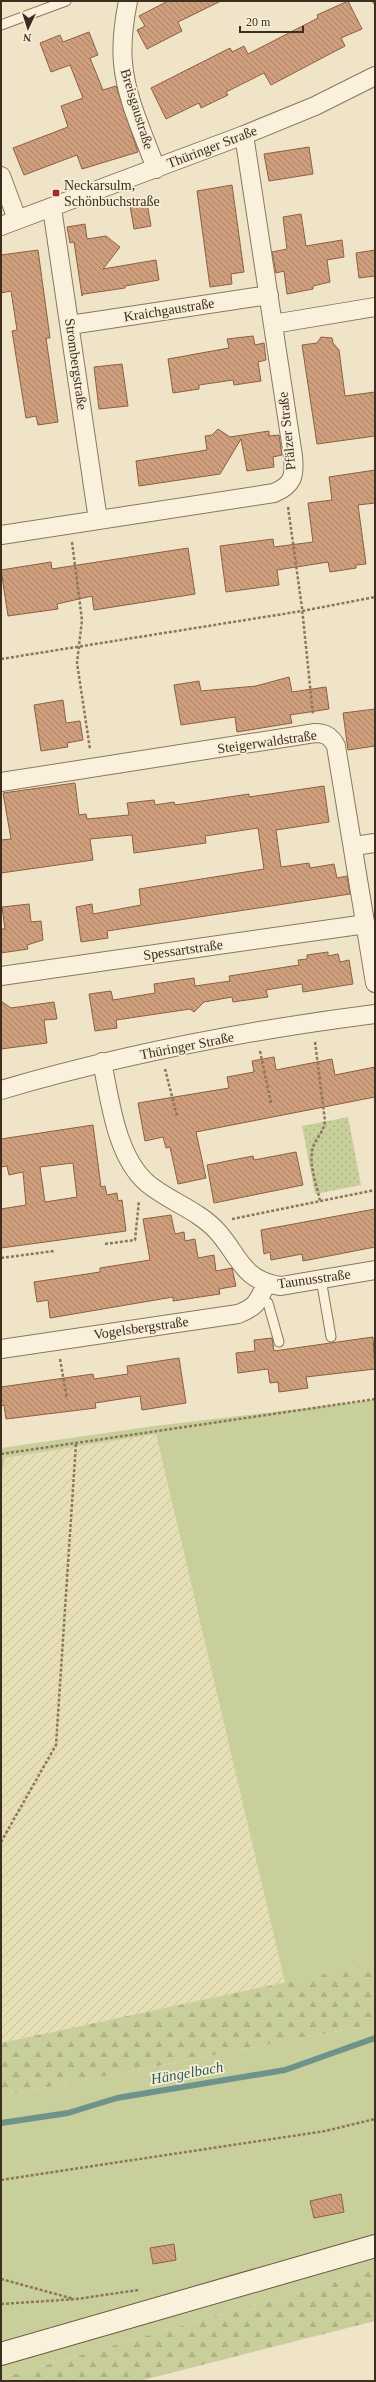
<svg xmlns="http://www.w3.org/2000/svg" width="376" height="2382" font-family="Georgia,serif">
	<style>
		.farmland { fill: url(#farmland-furrows) }
		.green { fill: #c9cf9b }
		.forest { fill: url(#forest-firs) }
		.park { fill: url(#park-dots) }
		.lines { fill: none; stroke-linecap: round; stroke-linejoin: round }
		.stream { stroke: #6f938a; stroke-width: 6 }
		.building { fill: url(#building-back-hatch); stroke: #8d5f41; fill-rule: evenodd }
		.lane-casing { stroke: #8d765c; stroke-width: 11 }
		.street-casing { stroke: #8d765c; stroke-width: 20 }
		.secondary-casing { stroke: #6f573f; stroke-width: 24 }
		.path { stroke: #8d765c; stroke-width: 2.5; stroke-dasharray: 3 2; stroke-linecap: butt }
		.lane { stroke: #faf1dc; stroke-width: 9 }
		.street { stroke: #faf1dc; stroke-width: 18 }
		.secondary { stroke: #faf1dc; stroke-width: 22 }
		.poi-dot { fill: #9e2a2b; stroke: #f7eed8; stroke-width: 1.5 }
		.labels { text-anchor: middle; dominant-baseline: central; stroke-width: 3.5; stroke-linejoin: round; paint-order: stroke }
		.street-label { font-size: 14px; fill: #3d2e20; stroke: #f7eed8 }
		.poi-label { font-size: 14px; fill: #3d2e20; stroke: #f7eed8; text-anchor: start }
		.water-label { font-size: 15px; font-style: italic; fill: #2f5d5a; stroke: #f7eed8 }
	</style>
	<defs>
		<pattern id="farmland-furrows" width="10" height="10" patternUnits="userSpaceOnUse"><rect width="10" height="10" fill="#e6deb5"/><path d="M-1 1l2-2M0 10L10 0M9 11l2-2" fill="none" stroke="#c6bf9b"/></pattern>
		<pattern id="forest-firs" width="22" height="20" patternUnits="userSpaceOnUse"><rect width="22" height="20" fill="#c9cf9b"/><path d="M5 1l3.5 6h-7zM16 11l3.5 6h-7z" fill="#aeb285"/></pattern>
		<pattern id="park-dots" width="8" height="8" patternUnits="userSpaceOnUse"><rect width="8" height="8" fill="#c9cf9b"/><path d="M2 2h.1M6 6h.1" fill="none" stroke="#aeb285" stroke-width="1.8" stroke-linecap="round"/></pattern>
		<pattern id="building-back-hatch" width="6" height="6" patternUnits="userSpaceOnUse"><rect width="6" height="6" fill="#cf9f7d"/><path d="M-1 5l2 2M0 0l6 6M5-1l2 2" fill="none" stroke="#a98266"/></pattern>
	</defs>
	<rect width="100%" height="100%" fill="#f0e4c8"/>
	<path class="farmland" d="M 156,1434 L 285,1983 L 1,2043 L 1,1480 L 5,1458 Z"/>
	<path class="green" d="M 375,1400 L 375,1963 L 285,1983 L 156,1434 L 5,1458 L 1,1480 L 1,1448 L 154,1426 Z
		M 375,2024 L 375,2270 L 1,2378 L 1,2096 Z"/>
	<path class="forest" d="M 375,1963 L 375,2024 L 1,2096 L 1,2043 Z
		M 375,2270 L 375,2321 L 139,2381 L 1,2381 L 1,2378 Z"/>
	<path class="park" d="M 348,1117 L 361,1185 L 315,1194 L 302,1126 Z"/>
	<g class="lines">
		<path class="stream" d="M 1,2123 L 68,2113 L 117,2098 L 285,2070 L 375,2038"/>
	</g>
	<path class="building" d="M 168,1 L 221,1 L 178,22 L 182,31 L 147,49 L 137,30 L 145,26 L 139,16 Z
		M 348,1 L 362,29 L 341,38 L 345,46 L 271,85 L 264,73 L 226,92 L 228,95 L 201,108 L 199,103 L 166,119 L 151,88 L 230,48 L 232,52 L 244,46 L 248,54 L 318,18 L 317,15 Z
		M 89,32 L 98,55 L 90,58 L 103,90 L 116,86 L 138,152 L 82,169 L 77,155 L 24,175 L 13,148 L 68,127 L 61,106 L 83,98 L 70,65 L 51,72 L 40,43 L 60,35 L 63,42 Z
		M 309,147 L 313,174 L 269,181 L 264,154 Z
		M 232,185 L 244,272 L 231,274 L 232,284 L 210,287 L 197,191 Z
		M 147,203 L 151,226 L 134,229 L 130,206 Z
		M 301,214 L 306,246 L 342,240 L 344,257 L 327,260 L 330,282 L 313,286 L 313,289 L 287,294 L 284,271 L 276,273 L 272,252 L 287,249 L 283,217 Z
		M 85,224 L 87,239 L 106,236 L 120,247 L 103,269 L 156,260 L 159,280 L 125,286 L 125,288 L 84,294 L 82,296 L 74,242 L 70,243 L 67,227 Z
		M 38,250 L 50,338 L 46,338 L 58,422 L 38,425 L 36,416 L 26,418 L 12,331 L 17,330 L 11,291 L 1,293 L 1,255 Z
		M 375,250 L 375,276 L 359,278 L 356,253 Z
		M 253,336 L 255,345 L 264,343 L 266,360 L 258,362 L 261,381 L 234,385 L 233,380 L 199,385 L 199,389 L 173,393 L 168,359 L 229,348 L 227,339 Z
		M 321,337 L 332,338 L 333,343 L 339,350 L 345,396 L 375,392 L 375,436 L 317,444 L 302,345 L 317,343 Z
		M 122,364 L 128,406 L 99,409 L 94,367 Z
		M 218,429 L 230,437 L 269,431 L 269,436 L 279,435 L 282,455 L 273,457 L 274,467 L 247,471 L 241,439 L 220,474 L 139,486 L 136,461 L 207,450 L 205,436 L 212,435 Z
		M 375,470 L 375,503 L 358,505 L 366,564 L 356,565 L 356,568 L 330,572 L 328,562 L 277,570 L 279,585 L 226,592 L 220,546 L 273,539 L 274,547 L 313,542 L 308,503 L 332,500 L 329,477 Z
		M 188,548 L 195,594 L 94,610 L 92,596 L 57,604 L 58,609 L 8,616 L 1,570 L 51,562 L 52,569 Z
		M 289,677 L 292,692 L 326,687 L 329,709 L 290,715 L 292,723 L 237,732 L 235,717 L 181,725 L 174,685 L 199,681 L 201,691 L 256,686 Z
		M 63,700 L 66,723 L 80,721 L 83,740 L 67,743 L 68,747 L 41,751 L 34,705 Z
		M 375,709 L 375,746 L 348,750 L 343,713 Z
		M 75,783 L 79,815 L 86,814 L 87,819 L 129,815 L 127,803 L 154,800 L 155,805 L 174,802 L 175,805 L 249,794 L 249,797 L 324,786 L 329,822 L 276,830 L 281,867 L 309,863 L 310,868 L 334,864 L 337,878 L 347,876 L 350,894 L 107,931 L 108,938 L 81,942 L 76,907 L 92,904 L 93,914 L 141,905 L 139,889 L 264,869 L 258,828 L 205,836 L 206,843 L 134,853 L 132,835 L 90,839 L 93,860 L 1,873 L 1,840 L 11,839 L 3,793 Z
		M 29,904 L 31,922 L 41,921 L 43,940 L 27,945 L 28,949 L 1,953 L 1,929 L 5,929 L 2,907 Z
		M 328,952 L 328,956 L 338,954 L 340,962 L 349,960 L 353,984 L 303,992 L 302,984 L 266,990 L 268,997 L 233,1002 L 232,997 L 204,1002 L 194,1012 L 190,1009 L 116,1020 L 117,1028 L 95,1031 L 89,994 L 111,991 L 113,1000 L 155,993 L 154,984 L 194,978 L 195,986 L 230,981 L 229,976 L 299,965 L 298,960 L 307,959 L 307,955 Z
		M 1,1001 L 11,1008 L 54,1002 L 57,1019 L 44,1020 L 47,1043 L 1,1049 Z
		M 274,1057 L 276,1070 L 332,1059 L 335,1075 L 375,1067 L 375,1097 L 196,1132 L 206,1178 L 178,1184 L 170,1147 L 166,1148 L 163,1137 L 145,1141 L 138,1103 L 229,1088 L 227,1077 L 254,1072 L 252,1061 Z
		M 93,1125 L 101,1187 L 105,1186 L 107,1195 L 117,1193 L 118,1201 L 122,1200 L 126,1231 L 1,1248 L 1,1209 L 26,1205 L 23,1172 L 9,1175 L 7,1166 L 1,1167 L 1,1139 ZM 73,1163 L 77,1197 L 45,1202 L 40,1167 Z
		M 296,1152 L 303,1185 L 214,1203 L 207,1165 L 253,1156 L 254,1160 Z
		M 375,1209 L 375,1247 L 303,1261 L 302,1254 L 271,1260 L 270,1252 L 264,1254 L 261,1230 Z
		M 171,1215 L 175,1234 L 184,1232 L 185,1241 L 195,1239 L 198,1258 L 214,1255 L 216,1271 L 232,1268 L 236,1286 L 219,1289 L 220,1294 L 173,1301 L 173,1297 L 50,1318 L 48,1300 L 37,1302 L 34,1282 L 100,1272 L 100,1268 L 150,1260 L 143,1219 Z
		M 373,1337 L 375,1369 L 306,1377 L 308,1388 L 279,1392 L 278,1382 L 270,1383 L 268,1369 L 238,1373 L 236,1353 L 255,1351 L 254,1340 L 272,1338 L 274,1351 Z
		M 179,1358 L 186,1403 L 142,1410 L 140,1396 L 95,1403 L 96,1408 L 6,1419 L 4,1405 L 1,1406 L 1,1387 L 93,1374 L 94,1379 L 128,1374 L 127,1366 Z
		M 341,2194 L 344,2212 L 314,2218 L 310,2201 Z
		M 174,2244 L 176,2260 L 153,2264 L 150,2248 Z"/>
	<g class="lines">
		<g class="lane-casing">
			<path id="lane" d="M 1,25 L 66,1
				M 321,1279 L 331,1337
				M 260,1297 L 268,1303 L 279,1342"/>
		</g>
		<g class="street-casing">
			<path id="street" d="M 128,1 C 124,21 121,42 123,63 C 126,99 144,135 156,169
				M 1,176 L 17,219
				M 52,208 L 98,520
				M 1,226 L 244,135 L 315,106 L 375,76
				M 273,324 L 375,307
				M 70,325 L 269,295
				M 1,535 L 274,493 C 293,485 295,476 293,456 L 244,135
				M 1,782 L 315,733 C 325,733 331,736 336,746 L 375,983
				M 354,846 L 375,843
				M 1,976 L 366,924
				M 102,1062 C 110,1100 116,1156 147,1183 C 168,1201 198,1210 217,1231 C 239,1255 242,1281 281,1286 L 375,1270
				M 1,1090 C 123,1054 249,1030 375,1014
				M 1,1349 L 238,1314 C 256,1307 258,1302 266,1284"/>
		</g>
		<g class="secondary-casing">
			<path id="secondary" d="M 1,2354 L 375,2246"/>
		</g>
		<path class="path" d="M 373,1 L 375,4
			M 288,507 L 302,608 L 313,715
			M 72,542 L 82,620 L 77,663 L 90,749
			M 1,659 L 302,611 L 375,597
			M 315,1042 L 325,1121 C 324,1132 316,1138 313,1147 C 308,1164 317,1185 320,1201
			M 260,1051 L 271,1103
			M 165,1069 L 177,1116
			M 232,1219 L 375,1190
			M 105,1244 L 135,1240 L 139,1201
			M 1,1258 L 54,1251
			M 60,1359 L 67,1399
			M 1,1454 L 375,1399
			M 1,1842 L 56,1745 L 76,1443
			M 1,2180 L 325,2131 L 375,2119
			M 1,2279 L 74,2299
			M 1,2304 L 77,2299 L 138,2290"/>
		<use href="#lane" class="lane"/>
		<use href="#street" class="street"/>
		<use href="#secondary" class="secondary"/>
	</g>
	<rect class="poi-dot" x="52" y="189" width="8" height="8" rx="2"/>
	<g class="labels">
		<g class="street-label">
			<text transform="translate(137 109) rotate(73)">Breisgaustraße</text>
			<text transform="translate(212 147) rotate(-21)">Thüringer Straße</text>
			<text transform="translate(169 310) rotate(-9)">Kraichgaustraße</text>
			<text transform="translate(76 364) rotate(82)">Strombergstraße</text>
			<text transform="translate(287 431) rotate(-96)">Pfälzer Straße</text>
			<text transform="translate(267 742) rotate(-8)">Steigerwaldstraße</text>
			<text transform="translate(183 950) rotate(-8)">Spessartstraße</text>
			<text transform="translate(187 1046) rotate(-11)">Thüringer Straße</text>
			<text transform="translate(314 1279) rotate(-8)">Taunusstraße</text>
			<text transform="translate(141 1328) rotate(-8)">Vogelsbergstraße</text>
		</g>
		<g class="poi-label">
			<text x="64" y="185">Neckarsulm,<tspan x="64" dy="16">Schönbuchstraße</tspan></text>
		</g>
		<g class="water-label">
			<text transform="translate(187 2073) rotate(-10)">Hängelbach</text>
		</g>
	</g>
	<rect width="376" height="2382" fill="none" stroke="#3d2e20" stroke-width="4"/>
	<g transform="translate(28 28) rotate(184)" stroke="#f7eed8" stroke-width="3" paint-order="stroke">
	<path d="M0-3L7 15L0 10L-7 15Z" fill="#3d2e20"/>
	<text y="-6" font-size="11" font-weight="bold" text-anchor="middle" fill="#3d2e20">N</text>
	</g>
	<path d="M240 26v6h63v-6" fill="none" stroke="#3d2e20" stroke-width="2"/>
	<text x="246" y="26" font-size="12" fill="#3d2e20" stroke="#f7eed8" stroke-width="3" paint-order="stroke">20 m</text>
</svg>
